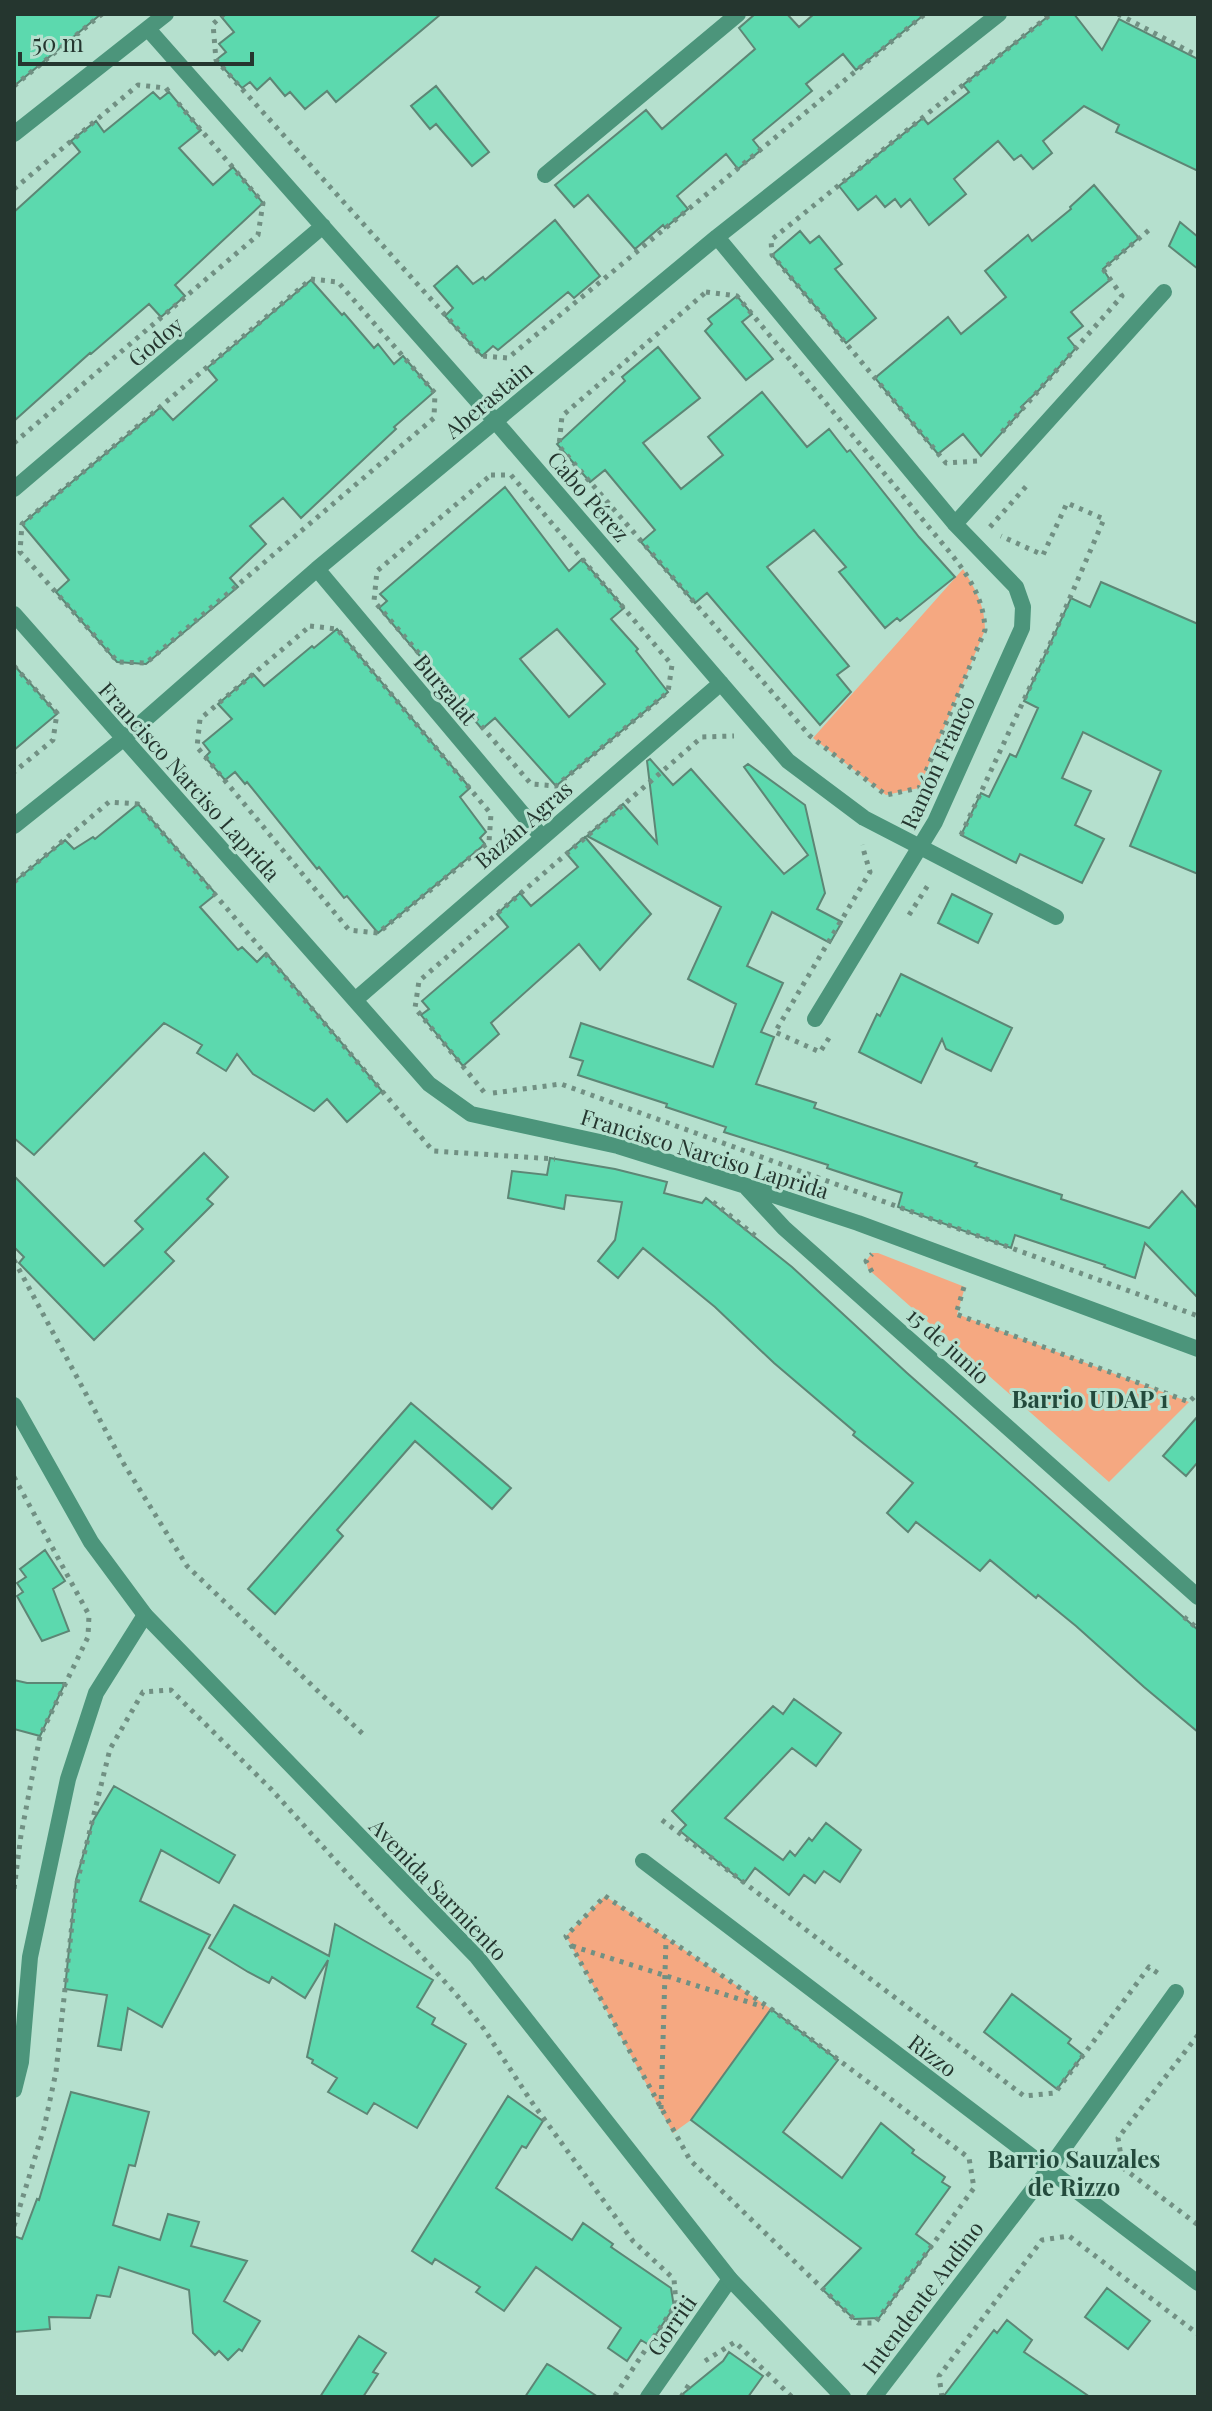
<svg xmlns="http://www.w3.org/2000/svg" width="1212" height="2411" font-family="'Playfair Display',serif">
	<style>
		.green { fill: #f5a881 }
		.building { fill: #5cd9ae; stroke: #5d8675; stroke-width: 2; fill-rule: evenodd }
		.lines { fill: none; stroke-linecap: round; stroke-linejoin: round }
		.path { stroke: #719083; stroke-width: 5; stroke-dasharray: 4 6; stroke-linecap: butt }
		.minor { stroke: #4c957b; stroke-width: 16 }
		.tertiary { stroke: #4c957b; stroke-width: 16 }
		.labels { text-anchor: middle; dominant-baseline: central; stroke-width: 6; stroke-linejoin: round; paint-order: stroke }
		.street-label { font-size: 22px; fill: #25362f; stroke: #b5e0ce }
		.neighbourhood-label { font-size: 24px; font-weight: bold; fill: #234a3c; stroke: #b5e0ce }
	</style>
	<rect width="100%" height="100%" fill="#b5e0ce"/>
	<path class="green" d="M 963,569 C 976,590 985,606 985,630 L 919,788 L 886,795 L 813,738 Z
		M 872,1253 L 878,1253 L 965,1287 L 957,1314 L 1189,1402 L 1109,1482 L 868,1269 L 866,1261 Z
		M 605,1896 L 771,2009 L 691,2120 L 673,2133 L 566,1936 Z"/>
	<path class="building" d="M 14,14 L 101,14 L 14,86 Z
		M 219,14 L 441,14 L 336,102 L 327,91 L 305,109 L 290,92 L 285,96 L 270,78 L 257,90 L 250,82 L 242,88 L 216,60 L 226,52 L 219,44 L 234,32 Z
		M 755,14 L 787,14 L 799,27 L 814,14 L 925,14 L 856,70 L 843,54 L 806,84 L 812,91 L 753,140 L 761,150 L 738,169 L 726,154 L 677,196 L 688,209 L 665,228 L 663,225 L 635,249 L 588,195 L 574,207 L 555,185 L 646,110 L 662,129 L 755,49 L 739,28 Z
		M 1051,14 L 1074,14 L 1102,50 L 1119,19 L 1198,59 L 1198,171 L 1116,132 L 1119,125 L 1084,106 L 1043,141 L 1052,153 L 1033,169 L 1021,155 L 1014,160 L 998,141 L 954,179 L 966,194 L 929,225 L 910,199 L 901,207 L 895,199 L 885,207 L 876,196 L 858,210 L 839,186 L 923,118 L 928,124 L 969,92 L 963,85 Z
		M 436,86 L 489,152 L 472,166 L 436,124 L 430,129 L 411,106 Z
		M 153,92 L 160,99 L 169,92 L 201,130 L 179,148 L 213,185 L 233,167 L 263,203 L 175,285 L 185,296 L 161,317 L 149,304 L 91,354 L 90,353 L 14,421 L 14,212 L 80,152 L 71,141 L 96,121 L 104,132 Z
		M 1094,185 L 1139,238 L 1103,269 L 1110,280 L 1071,312 L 1083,326 L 1068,338 L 1076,348 L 1039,390 L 1021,407 L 1023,409 L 981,456 L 963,434 L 938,454 L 875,378 L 948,317 L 961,334 L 1006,297 L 985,271 L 1028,235 L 1032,241 L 1071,209 L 1070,207 Z
		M 555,220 L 600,276 L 574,298 L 568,292 L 498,350 L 493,346 L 482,356 L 445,316 L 453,308 L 434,286 L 457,266 L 473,284 L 483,277 L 485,280 Z
		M 1180,222 L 1198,237 L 1198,269 L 1169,246 Z
		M 800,231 L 810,243 L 819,236 L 842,264 L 835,269 L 876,318 L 846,343 L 772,255 Z
		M 311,280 L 342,315 L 344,313 L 374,348 L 378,344 L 394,364 L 403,356 L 434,392 L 394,427 L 396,429 L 301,518 L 283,498 L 250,526 L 266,544 L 230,578 L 238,587 L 146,664 L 117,662 L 56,592 L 69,580 L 22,524 L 161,407 L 173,420 L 217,380 L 207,368 Z
		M 737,296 L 752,314 L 742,322 L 773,359 L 746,380 L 705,331 L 712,324 L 708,319 Z
		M 658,347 L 700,398 L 643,443 L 681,489 L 723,455 L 708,437 L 762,392 L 807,447 L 829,429 L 847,452 L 850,450 L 919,537 L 955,577 L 900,621 L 897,618 L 885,628 L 839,572 L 846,567 L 814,530 L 767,567 L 849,666 L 837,675 L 851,692 L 820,725 L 707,593 L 695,603 L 641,542 L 655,530 L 605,470 L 590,482 L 557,444 L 625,381 L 622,377 Z
		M 505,487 L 569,571 L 582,559 L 624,608 L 611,619 L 638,649 L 636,651 L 668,692 L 556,786 L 495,718 L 482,729 L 379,608 L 387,601 L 380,594 ZM 557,629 L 605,684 L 569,717 L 520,659 Z
		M 1101,582 L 1198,624 L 1198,874 L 1130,846 L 1161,771 L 1083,732 L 1062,778 L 1091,791 L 1075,825 L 1104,839 L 1082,883 L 1020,854 L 1016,863 L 961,835 L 981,793 L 989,797 L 1010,754 L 1016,757 L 1038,708 L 1024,701 L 1071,598 L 1090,607 Z
		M 337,629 L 470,788 L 460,797 L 486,832 L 480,838 L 485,844 L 378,933 L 347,896 L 344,898 L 319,867 L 317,869 L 247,782 L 245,784 L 235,772 L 225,780 L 205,757 L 210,752 L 203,743 L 232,719 L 218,704 L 253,674 L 264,686 L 312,646 L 314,648 Z
		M 14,665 L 57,714 L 14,750 Z
		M 650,759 L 673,785 L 691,769 L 784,874 L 808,855 L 744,767 L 748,764 L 805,805 L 825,893 L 817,909 L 842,922 L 830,943 L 772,912 L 747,966 L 783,983 L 761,1032 L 774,1037 L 756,1084 L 816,1103 L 814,1108 L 977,1163 L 975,1166 L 1062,1195 L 1061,1199 L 1149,1228 L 1182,1191 L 1198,1209 L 1198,1298 L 1145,1243 L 1135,1278 L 1104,1267 L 1105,1265 L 1015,1235 L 1011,1248 L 898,1207 L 902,1193 L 827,1168 L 828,1165 L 724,1132 L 726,1127 L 666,1107 L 667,1104 L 578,1075 L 583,1061 L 570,1057 L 581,1023 L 713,1067 L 736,1004 L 688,979 L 721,907 L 587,836 L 623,804 L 657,843 L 647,761 Z
		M 138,804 L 216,894 L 200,907 L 238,950 L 242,947 L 257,962 L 266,953 L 382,1091 L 347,1122 L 327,1099 L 314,1111 L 253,1074 L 237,1054 L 226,1071 L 197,1053 L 202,1045 L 164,1023 L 34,1155 L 14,1138 L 14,882 L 65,840 L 74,849 L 93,837 L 95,839 Z
		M 585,837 L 651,914 L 600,970 L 579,944 L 491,1023 L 499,1034 L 463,1066 L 421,1015 L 429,1009 L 422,1001 L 508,927 L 497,914 L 520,893 L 531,906 L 578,867 L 566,853 Z
		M 952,894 L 992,914 L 978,943 L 938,923 Z
		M 901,974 L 1012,1028 L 991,1071 L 946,1049 L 942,1039 L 921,1083 L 859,1052 L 877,1014 L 880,1016 Z
		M 204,1153 L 228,1177 L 207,1199 L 213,1204 L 165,1252 L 174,1261 L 94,1340 L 19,1263 L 24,1257 L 14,1247 L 14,1176 L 104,1266 L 143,1229 L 135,1221 Z
		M 550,1158 L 615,1169 L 667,1182 L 664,1193 L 702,1203 L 706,1198 L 792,1267 L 907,1373 L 1198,1630 L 1198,1732 L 1144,1687 L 1076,1626 L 1038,1595 L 1036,1598 L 990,1560 L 980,1571 L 916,1522 L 908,1532 L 887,1513 L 913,1483 L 853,1435 L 855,1432 L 774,1363 L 715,1307 L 643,1248 L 618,1278 L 598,1261 L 615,1240 L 622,1202 L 566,1195 L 564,1209 L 508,1198 L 512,1171 L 547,1175 Z
		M 411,1403 L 511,1488 L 492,1509 L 415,1441 L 337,1530 L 343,1536 L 275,1614 L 248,1589 Z
		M 1198,1416 L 1198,1462 L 1186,1476 L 1163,1456 Z
		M 45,1550 L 65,1581 L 53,1589 L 69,1631 L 42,1641 L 17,1596 L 23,1592 L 17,1583 L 26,1577 L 20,1569 Z
		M 14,1680 L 27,1683 L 65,1683 L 40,1736 L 14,1729 Z
		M 794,1699 L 841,1733 L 816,1766 L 792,1748 L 725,1818 L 783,1860 L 790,1851 L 795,1856 L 809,1838 L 812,1841 L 826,1823 L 861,1850 L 840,1882 L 824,1871 L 815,1883 L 804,1875 L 789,1895 L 755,1868 L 744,1883 L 680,1831 L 686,1825 L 672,1811 L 773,1706 L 783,1714 Z
		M 114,1786 L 235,1855 L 219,1883 L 161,1850 L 140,1901 L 210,1935 L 162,2027 L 128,2008 L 121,2050 L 98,2046 L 107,1995 L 65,1989 L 76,1880 L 93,1821 Z
		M 234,1905 L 329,1956 L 335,1924 L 433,1980 L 417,2007 L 435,2018 L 432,2024 L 466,2044 L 417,2128 L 374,2103 L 367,2114 L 328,2092 L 337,2078 L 312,2063 L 313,2060 L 307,2057 L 328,1960 L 305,1998 L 272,1977 L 269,1983 L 248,1972 L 209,1948 Z
		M 1012,1994 L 1071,2039 L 1068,2043 L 1083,2055 L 1057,2089 L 984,2032 Z
		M 771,2009 L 838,2060 L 783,2132 L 842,2178 L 881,2123 L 914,2150 L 912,2153 L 945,2177 L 942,2182 L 950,2187 L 916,2234 L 932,2246 L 879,2318 L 854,2319 L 822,2289 L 861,2248 L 691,2120 Z
		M 71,2092 L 149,2112 L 135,2166 L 129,2165 L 113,2225 L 160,2240 L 168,2214 L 199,2222 L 191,2246 L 247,2261 L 224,2301 L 260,2321 L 242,2351 L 239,2349 L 228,2360 L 219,2351 L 215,2355 L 193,2333 L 189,2290 L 119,2267 L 110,2297 L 97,2295 L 90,2318 L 49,2317 L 50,2329 L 14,2332 L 14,2236 L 22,2239 L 37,2199 L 39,2200 Z
		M 508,2096 L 543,2121 L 526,2148 L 522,2146 L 496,2188 L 572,2240 L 583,2223 L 613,2244 L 611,2247 L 671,2288 L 674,2307 L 649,2345 L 641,2340 L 627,2361 L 608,2348 L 621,2328 L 536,2267 L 504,2311 L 476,2292 L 480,2287 L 435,2259 L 432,2264 L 412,2251 Z
		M 1107,2288 L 1150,2321 L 1128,2349 L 1085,2317 Z
		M 1007,2320 L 1032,2340 L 1024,2352 L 1090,2397 L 943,2397 L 994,2330 L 997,2333 Z
		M 359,2336 L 386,2353 L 373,2372 L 378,2374 L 363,2397 L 320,2397 Z
		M 729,2352 L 763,2376 L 748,2397 L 679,2397 L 723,2361 Z
		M 547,2364 L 551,2366 L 598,2397 L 525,2397 Z"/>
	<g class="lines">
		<path class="path" d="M 224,14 L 213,24 L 216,60 L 482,356 L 508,358 L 925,14
			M 1118,14 L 1198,56
			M 14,86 L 102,14
			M 14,189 L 138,85 L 166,88 L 169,92
			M 311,279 L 338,282 L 435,393 L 434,418 L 146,663 L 118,662 L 20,552 L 22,524 Z
			M 706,292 L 737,296 L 952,555 C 970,578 984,600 985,630 L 919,788 L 886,795 L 810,736 L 559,446 L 562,416 Z
			M 1002,432 L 1122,296 L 1103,269 L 1149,230
			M 14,443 L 258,235 L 263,203 L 178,103
			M 977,461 L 946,463 L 772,255 L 771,240 L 1051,14
			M 491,475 L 511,475 L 672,665 L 668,692 L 556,786 L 531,784 L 374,601 L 377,571 Z
			M 990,527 L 1029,483
			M 310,626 L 337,629 L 491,814 L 489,842 L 378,933 L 349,930 L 197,747 L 200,719 Z
			M 14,666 L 57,713 L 53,740 L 14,772
			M 961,835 L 1050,644 L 1104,519 L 1067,503 L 1043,555 L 1001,536
			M 14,882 L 109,802 L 138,804 L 433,1151 L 555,1159
			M 909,915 L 930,882
			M 829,1038 L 820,1052 L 775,1032 L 870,872 L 862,845
			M 484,1092 L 415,1008 L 419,981 L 702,737 L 734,736
			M 493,1093 L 561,1084 L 1198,1316
			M 713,1202 L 758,1238
			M 14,1260 L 122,1461 L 187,1566 L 366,1737
			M 872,1272 L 866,1261 L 872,1254
			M 964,1287 L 956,1314 L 1189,1402 L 1198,1393
			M 14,1477 L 89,1615 L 88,1637 L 40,1736 L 21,1835 L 14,1889
			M 1184,1617 L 1198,1629
			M 662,1820 L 1024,2096 L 1055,2093 L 1149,1967 L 1162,1976
			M 605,1896 L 771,2009 L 969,2158 L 974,2188 L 875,2323 L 858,2323 L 690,2160 L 566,1936 Z
			M 572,1946 L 764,2007
			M 1198,2035 L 1118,2138 L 1123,2168 L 1198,2225
			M 661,2109 L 666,1939
			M 14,2226 L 44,2128 L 56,2072 L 76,1887 L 110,1749 L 143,1692 L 171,1690 L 271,1789 L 455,1993 L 484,2029 L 531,2101 L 633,2241 L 674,2279 L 676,2304 L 614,2397
			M 705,2361 L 735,2342 L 792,2397
			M 681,2397 L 690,2383
			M 942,2397 L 939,2376 L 1042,2240 L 1069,2236 L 1198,2334"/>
		<path class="minor" d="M 148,29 L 495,421 L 788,761 L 864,818 L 1056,917
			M 14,134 L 166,14
			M 545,175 L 738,14
			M 717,237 L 955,524 L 1016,587 L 1023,607 L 1022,628 L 935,822 L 815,1019
			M 14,489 L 323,226
			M 955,524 L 1164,292
			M 317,569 L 542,837
			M 14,614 L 429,1084 L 471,1114 L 618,1146 L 746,1186 L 858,1223 L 1198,1349
			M 14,826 L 123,739 L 317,569 L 717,237 L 999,14
			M 355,1000 L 721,683
			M 747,1188 L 784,1228 L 1198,1597
			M 643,1861 L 1198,2283
			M 14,2090 L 21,2062 L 30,1957 L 68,1779 L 96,1693 L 145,1615
			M 648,2397 L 730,2279
			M 874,2397 L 1048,2170 L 1176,1992"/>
		<path class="tertiary" d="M 14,1405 L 91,1542 L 145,1615 L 477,1957 L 730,2279 L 843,2397"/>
	</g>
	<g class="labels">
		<g class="street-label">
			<text transform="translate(155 341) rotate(-40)">Godoy</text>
			<text transform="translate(488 399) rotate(-40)">Aberastain</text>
			<text transform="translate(589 496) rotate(49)">Cabo Pérez</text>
			<text transform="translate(446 689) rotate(50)">Burgalat</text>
			<text transform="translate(937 762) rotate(-65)">Ramón Franco</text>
			<text transform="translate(190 781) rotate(48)">Francisco Narciso Laprida</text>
			<text transform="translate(523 824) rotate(-41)">Bazán Agras</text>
			<text transform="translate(705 1153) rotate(17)">Francisco Narciso Laprida</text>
			<text transform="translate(949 1345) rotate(42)">15 de junio</text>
			<text transform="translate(439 1889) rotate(46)">Avenida Sarmiento</text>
			<text transform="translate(933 2055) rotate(37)">Rizzo</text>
			<text transform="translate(922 2297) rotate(-53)">Intendente Andino</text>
			<text transform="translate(671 2325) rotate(-55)">Gorriti</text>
		</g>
		<g class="neighbourhood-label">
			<text x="1090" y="1398">Barrio UDAP 1</text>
			<text x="1074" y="2158">Barrio Sauzales<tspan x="1074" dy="28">de Rizzo</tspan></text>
		</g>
	</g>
	<rect width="1212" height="2411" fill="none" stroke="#25362f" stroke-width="32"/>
	<path d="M20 52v12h232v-12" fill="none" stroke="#25362f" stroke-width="4"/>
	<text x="32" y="52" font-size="24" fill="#25362f" stroke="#b5e0ce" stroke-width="6" paint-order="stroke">50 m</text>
</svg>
